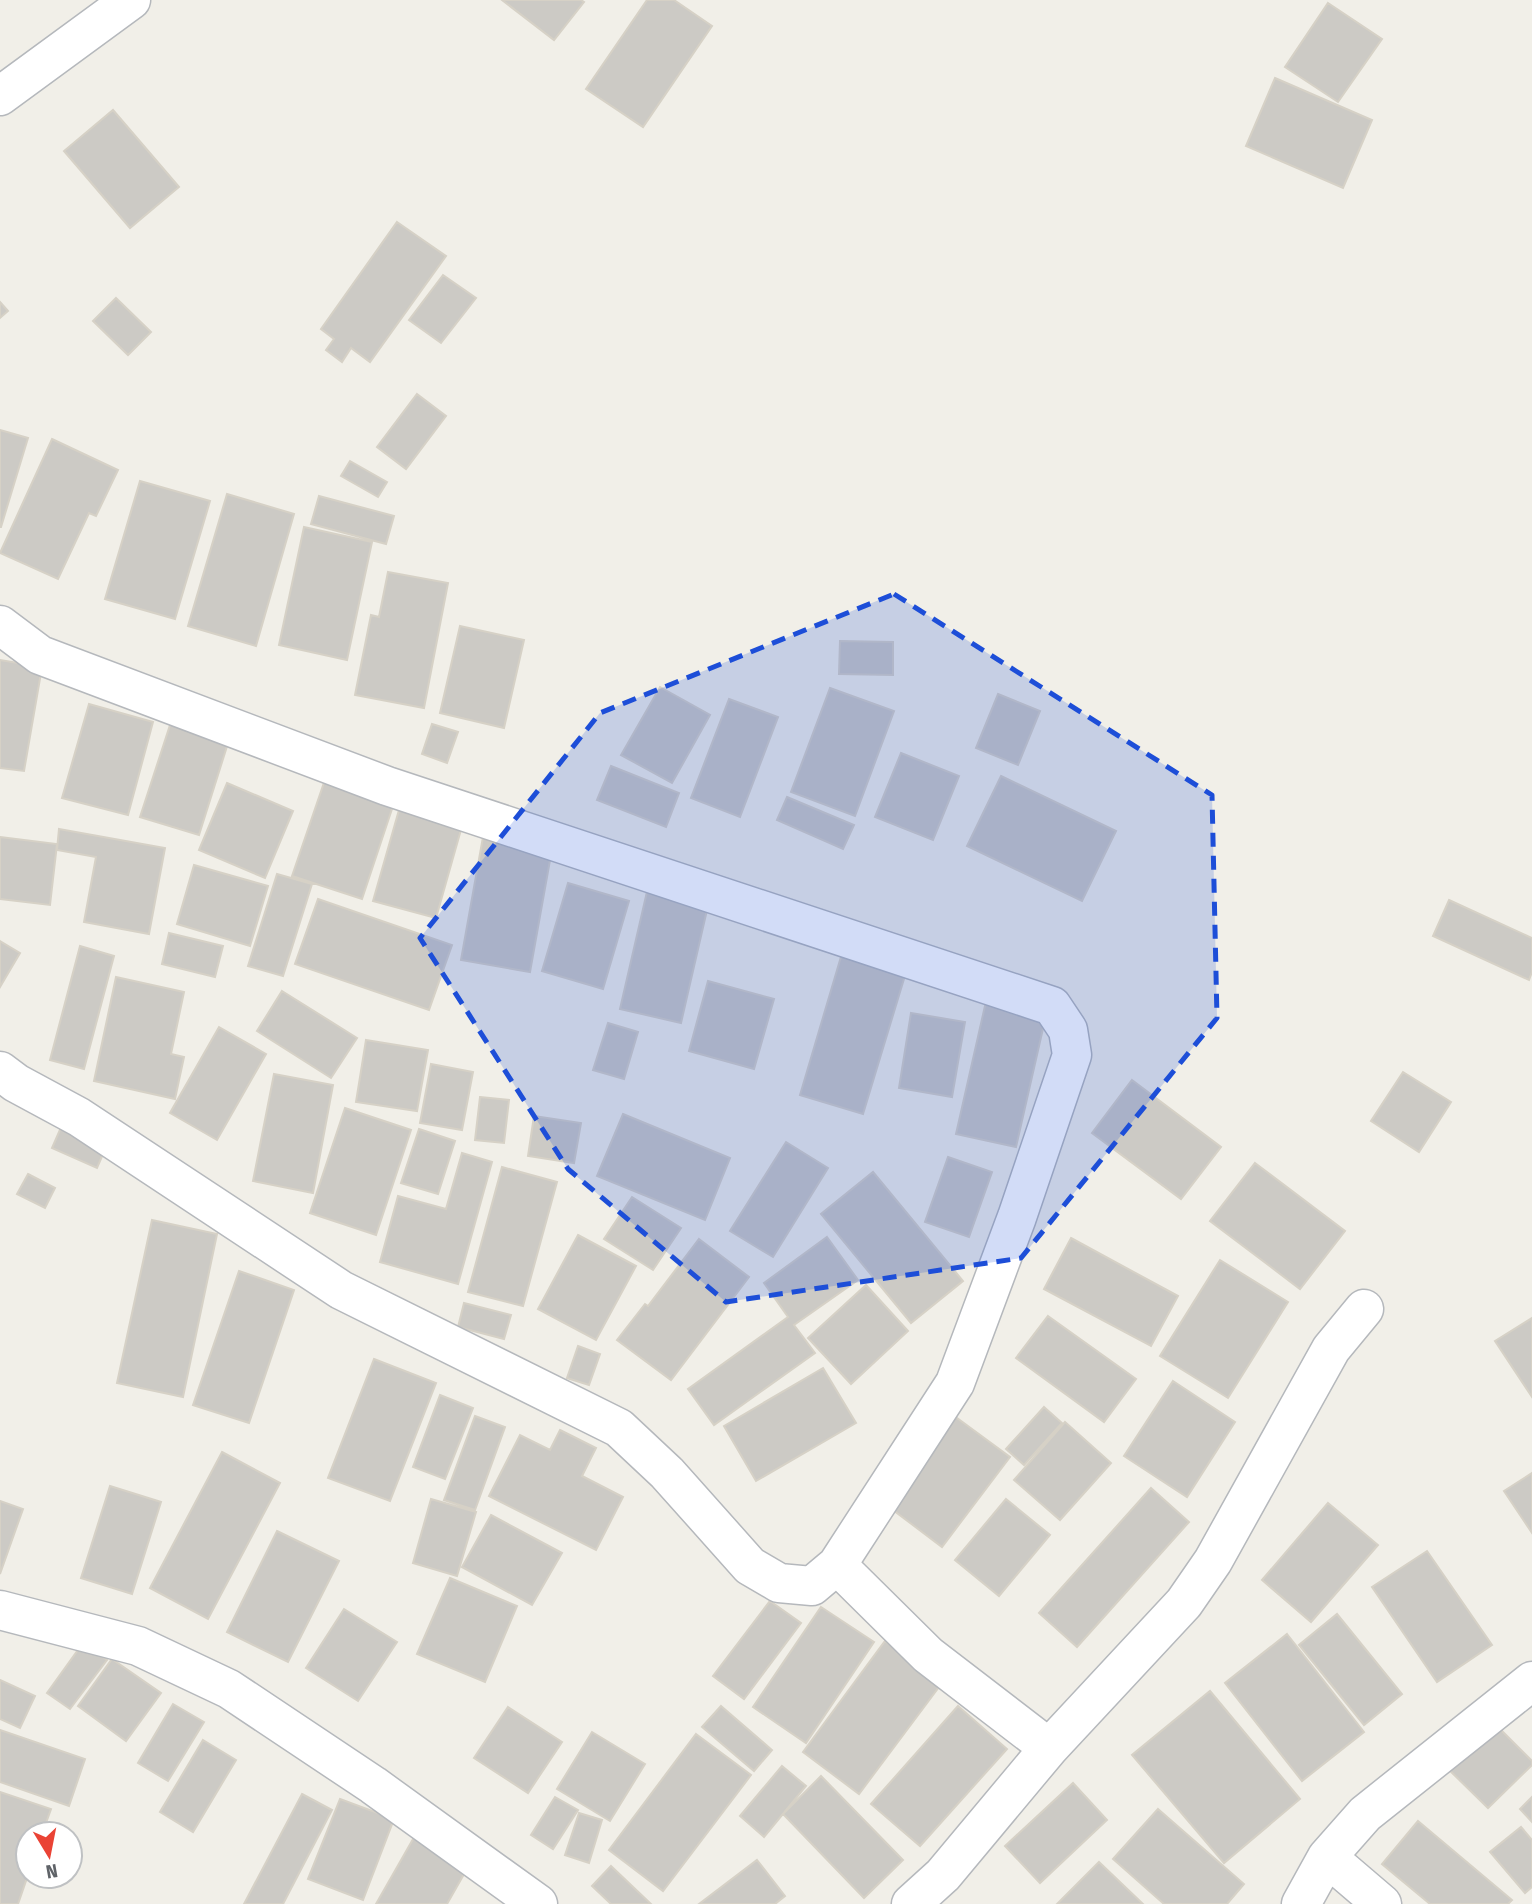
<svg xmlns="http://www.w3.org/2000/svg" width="1532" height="1904" font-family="'Fira Sans Condensed',sans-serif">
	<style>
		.building { fill: #cccac5; stroke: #d6d1c6; stroke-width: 2 }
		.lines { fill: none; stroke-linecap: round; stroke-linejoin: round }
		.minor-casing { stroke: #b5b8bc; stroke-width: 41 }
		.tertiary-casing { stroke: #b5b8bc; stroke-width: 41 }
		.minor { stroke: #fff; stroke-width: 38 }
		.tertiary { stroke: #fff; stroke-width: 38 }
		.marked { fill: #1d4ed8; fill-opacity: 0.2; stroke: #1d4ed8; stroke-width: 5; stroke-dasharray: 14 9; stroke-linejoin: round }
	</style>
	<rect width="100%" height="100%" fill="#f1efe8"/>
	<path class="building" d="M 502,0 L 581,0 L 584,2 L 554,40 Z
		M 647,0 L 674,0 L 712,26 L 643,127 L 586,89 Z
		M 1328,3 L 1382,39 L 1338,102 L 1285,67 Z
		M 1275,78 L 1372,120 L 1343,188 L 1246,146 Z
		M 113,110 L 179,187 L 130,228 L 64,151 Z
		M 397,222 L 446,256 L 370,362 L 351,348 L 342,362 L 326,350 L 334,339 L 321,329 Z
		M 443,275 L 476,298 L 441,343 L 409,320 Z
		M 116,298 L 151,332 L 128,355 L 93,321 Z
		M 0,302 L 8,311 L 0,318 Z
		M 417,394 L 446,416 L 406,469 L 377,447 Z
		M 0,430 L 28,438 L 1,527 L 0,527 Z
		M 52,439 L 118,470 L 96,516 L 89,513 L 58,579 L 0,553 Z
		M 350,461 L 387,482 L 378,497 L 341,476 Z
		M 140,481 L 210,501 L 175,619 L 105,599 Z
		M 227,494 L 294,514 L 256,646 L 188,626 Z
		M 319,496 L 394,516 L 386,544 L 311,524 Z
		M 304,527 L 372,542 L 347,660 L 279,645 Z
		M 388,572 L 448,583 L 424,708 L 355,695 L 371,615 L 379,617 Z
		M 460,626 L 524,640 L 504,728 L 440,713 Z
		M 840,641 L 893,642 L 893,675 L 839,674 Z
		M 0,660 L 42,667 L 24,771 L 0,768 Z
		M 660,687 L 710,715 L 672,783 L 621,755 Z
		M 830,688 L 894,711 L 855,816 L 791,792 Z
		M 998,694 L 1040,711 L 1018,765 L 976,748 Z
		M 729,699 L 778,717 L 740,817 L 691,798 Z
		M 89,704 L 153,722 L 128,815 L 62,798 Z
		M 171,722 L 229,740 L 199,835 L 140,817 Z
		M 432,724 L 458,732 L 447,763 L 422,754 Z
		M 901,753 L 959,776 L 933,840 L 875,817 Z
		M 611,766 L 679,793 L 666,827 L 597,800 Z
		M 329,768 L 398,791 L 362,899 L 292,876 Z
		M 1001,776 L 1116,831 L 1082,901 L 967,846 Z
		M 227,783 L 293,811 L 265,878 L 199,850 Z
		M 403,796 L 466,812 L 436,918 L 373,901 Z
		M 787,797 L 854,825 L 843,849 L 777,820 Z
		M 59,829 L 165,848 L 149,934 L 84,922 L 96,857 L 57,850 Z
		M 0,837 L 57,844 L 50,905 L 0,899 Z
		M 483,837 L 552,849 L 530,972 L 461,960 Z
		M 194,865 L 268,886 L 250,946 L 177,924 Z
		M 277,874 L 312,884 L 283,976 L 248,966 Z
		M 568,883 L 629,901 L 603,989 L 542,971 Z
		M 649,883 L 710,897 L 681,1023 L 620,1009 Z
		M 318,899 L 452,945 L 429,1010 L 295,964 Z
		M 1449,900 L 1532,938 L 1532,972 L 1529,980 L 1433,936 Z
		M 169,933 L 223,946 L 215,977 L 162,964 Z
		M 0,941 L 20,953 L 0,987 Z
		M 80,946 L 114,956 L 84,1069 L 50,1060 Z
		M 843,950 L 907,969 L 863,1114 L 800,1095 Z
		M 116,977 L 184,992 L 171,1054 L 184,1057 L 175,1099 L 94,1081 Z
		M 708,981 L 774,999 L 754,1069 L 689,1051 Z
		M 282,991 L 357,1038 L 331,1078 L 257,1031 Z
		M 987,997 L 1047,1011 L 1016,1147 L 956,1134 Z
		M 911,1013 L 965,1022 L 952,1097 L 899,1088 Z
		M 608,1023 L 638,1032 L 624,1079 L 593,1070 Z
		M 219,1027 L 266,1054 L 217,1140 L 170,1113 Z
		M 366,1040 L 428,1050 L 417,1111 L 356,1102 Z
		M 431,1064 L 473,1072 L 462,1130 L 420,1123 Z
		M 1403,1072 L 1451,1102 L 1419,1152 L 1371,1121 Z
		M 274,1074 L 333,1085 L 313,1193 L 253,1181 Z
		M 1132,1080 L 1221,1147 L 1181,1199 L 1092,1133 Z
		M 480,1097 L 509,1100 L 504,1143 L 475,1140 Z
		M 345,1108 L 411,1130 L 376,1235 L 310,1213 Z
		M 623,1114 L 730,1158 L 705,1220 L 597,1176 Z
		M 534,1116 L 581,1123 L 574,1163 L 528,1156 Z
		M 62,1125 L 107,1145 L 97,1168 L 52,1148 Z
		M 419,1129 L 455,1141 L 438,1194 L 401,1183 Z
		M 786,1142 L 828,1168 L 773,1257 L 730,1231 Z
		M 462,1153 L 492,1162 L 458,1284 L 380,1262 L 398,1196 L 446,1209 Z
		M 948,1157 L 992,1172 L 969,1237 L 925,1222 Z
		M 1255,1163 L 1345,1231 L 1300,1289 L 1210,1221 Z
		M 502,1167 L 557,1182 L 523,1306 L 468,1292 Z
		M 873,1172 L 963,1281 L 911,1323 L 821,1214 Z
		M 28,1174 L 55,1188 L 45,1208 L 17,1194 Z
		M 632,1197 L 681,1228 L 653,1270 L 604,1239 Z
		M 152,1220 L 217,1234 L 183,1397 L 117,1383 Z
		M 578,1235 L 636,1266 L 596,1340 L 538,1309 Z
		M 827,1237 L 858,1280 L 794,1325 L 815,1353 L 714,1425 L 688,1389 L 788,1317 L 764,1283 Z
		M 1071,1238 L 1178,1296 L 1151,1346 L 1044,1289 Z
		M 699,1239 L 749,1277 L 671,1380 L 617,1340 L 645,1304 L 648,1306 Z
		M 1220,1260 L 1288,1302 L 1228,1398 L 1160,1356 Z
		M 239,1271 L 294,1290 L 249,1423 L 193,1405 Z
		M 866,1285 L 908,1331 L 851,1384 L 808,1338 Z
		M 464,1303 L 511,1315 L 504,1339 L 458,1327 Z
		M 1048,1316 L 1136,1379 L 1104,1422 L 1016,1358 Z
		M 1532,1318 L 1532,1397 L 1495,1341 Z
		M 578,1346 L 600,1354 L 589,1385 L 567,1378 Z
		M 374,1359 L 436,1383 L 390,1501 L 328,1478 Z
		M 823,1368 L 856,1423 L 756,1481 L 724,1426 Z
		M 1173,1381 L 1235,1422 L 1187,1497 L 1124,1456 Z
		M 440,1395 L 473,1408 L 445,1479 L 413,1467 Z
		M 1044,1407 L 1062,1423 L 1024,1465 L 1006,1449 Z
		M 953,1415 L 1010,1457 L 942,1547 L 885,1504 Z
		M 475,1416 L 505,1427 L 475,1510 L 444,1500 Z
		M 1065,1422 L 1111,1463 L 1060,1520 L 1014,1480 Z
		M 560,1430 L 596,1448 L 582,1476 L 623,1497 L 596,1550 L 489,1496 L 520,1435 L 550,1450 Z
		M 222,1452 L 280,1483 L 208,1619 L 150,1588 Z
		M 1532,1473 L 1532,1533 L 1504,1491 Z
		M 110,1486 L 161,1502 L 132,1594 L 81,1578 Z
		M 1151,1488 L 1189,1522 L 1077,1647 L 1039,1613 Z
		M 431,1499 L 476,1512 L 457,1576 L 413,1563 Z
		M 1006,1499 L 1050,1535 L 999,1596 L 955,1560 Z
		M 0,1501 L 23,1509 L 0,1574 Z
		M 1328,1503 L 1378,1545 L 1311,1622 L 1262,1580 Z
		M 491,1515 L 562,1553 L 532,1605 L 462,1567 Z
		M 277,1531 L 339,1561 L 288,1662 L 227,1632 Z
		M 1427,1551 L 1492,1645 L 1437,1682 L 1372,1587 Z
		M 450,1578 L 517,1606 L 485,1682 L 417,1654 Z
		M 770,1601 L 801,1623 L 744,1699 L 713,1676 Z
		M 821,1607 L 874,1642 L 806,1743 L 753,1707 Z
		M 344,1609 L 397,1642 L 358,1701 L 306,1668 Z
		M 1337,1614 L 1402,1694 L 1364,1725 L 1299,1645 Z
		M 1287,1634 L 1364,1732 L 1302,1781 L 1225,1683 Z
		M 885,1641 L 942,1683 L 859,1794 L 803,1752 Z
		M 83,1643 L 107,1660 L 70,1709 L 47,1693 Z
		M 112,1659 L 161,1693 L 126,1741 L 78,1706 Z
		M 0,1680 L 35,1696 L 20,1728 L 0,1719 Z
		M 1210,1691 L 1300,1799 L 1224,1863 L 1132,1755 Z
		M 173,1704 L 204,1722 L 168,1781 L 138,1763 Z
		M 721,1706 L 772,1750 L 754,1771 L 702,1727 Z
		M 958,1706 L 1007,1749 L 920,1846 L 871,1804 Z
		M 508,1707 L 562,1742 L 528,1793 L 474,1758 Z
		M 1489,1718 L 1532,1761 L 1532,1765 L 1488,1808 L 1443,1764 Z
		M 0,1730 L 85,1759 L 69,1806 L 0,1782 Z
		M 592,1732 L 645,1764 L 610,1821 L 557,1789 Z
		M 696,1734 L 751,1775 L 663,1891 L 609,1850 Z
		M 203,1740 L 236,1760 L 193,1832 L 160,1812 Z
		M 782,1766 L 806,1786 L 764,1837 L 740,1816 Z
		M 821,1776 L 903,1860 L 864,1898 L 783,1814 Z
		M 1073,1783 L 1107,1820 L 1040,1883 L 1005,1846 Z
		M 0,1792 L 51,1809 L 42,1834 L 28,1834 L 28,1875 L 18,1904 L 0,1904 Z
		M 302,1794 L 332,1810 L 283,1904 L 244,1904 Z
		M 555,1797 L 578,1810 L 553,1849 L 531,1835 Z
		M 1532,1797 L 1532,1822 L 1520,1809 Z
		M 340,1799 L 394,1819 L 363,1900 L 308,1879 Z
		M 1158,1809 L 1244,1884 L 1227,1904 L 1164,1904 L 1113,1859 Z
		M 579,1813 L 602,1820 L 589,1863 L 565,1855 Z
		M 1418,1821 L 1512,1900 L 1508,1904 L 1430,1904 L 1382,1864 Z
		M 1521,1827 L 1532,1840 L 1532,1887 L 1525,1893 L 1490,1852 Z
		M 417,1832 L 471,1862 L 447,1904 L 376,1904 Z
		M 757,1860 L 785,1896 L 775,1904 L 699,1904 Z
		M 1099,1862 L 1143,1904 L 1057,1904 Z
		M 611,1866 L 651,1904 L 611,1904 L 592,1886 Z"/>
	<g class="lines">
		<g class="minor-casing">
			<path id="minor" d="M 0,625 L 40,655 L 387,786 L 1052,1006 L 1068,1030 L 1072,1055 L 1017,1217 L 955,1383 L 837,1565 L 812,1586 L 779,1583 L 750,1566 L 667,1473 L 619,1428 L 341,1290 L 79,1117 L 16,1083 L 0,1071
				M 837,1565 L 928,1655 L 1049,1748
				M 1327,1857 L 1382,1904
				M 911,1904 L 943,1875 L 1049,1748 L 1184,1603 L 1213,1561 L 1331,1349 L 1364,1309
				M 1301,1904 L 1327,1857 L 1365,1814 L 1532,1681"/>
		</g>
		<g class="tertiary-casing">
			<path id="tertiary" d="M 0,96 L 131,0
				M 0,1610 L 138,1646 L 229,1689 L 373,1785 L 538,1904"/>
		</g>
		<use href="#minor" class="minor"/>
		<use href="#tertiary" class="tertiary"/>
	</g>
	<path class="marked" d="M 894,594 L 1212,795 L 1217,1018 L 1021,1258 L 726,1302 L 568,1169 L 420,938 L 600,713 Z"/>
	<g transform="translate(49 1855) rotate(170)"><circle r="33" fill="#ffffff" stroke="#bfc1c3" stroke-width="2"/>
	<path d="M0-5L12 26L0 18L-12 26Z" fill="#ea4335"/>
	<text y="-10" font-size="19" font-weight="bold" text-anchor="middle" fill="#5f6368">N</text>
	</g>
</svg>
